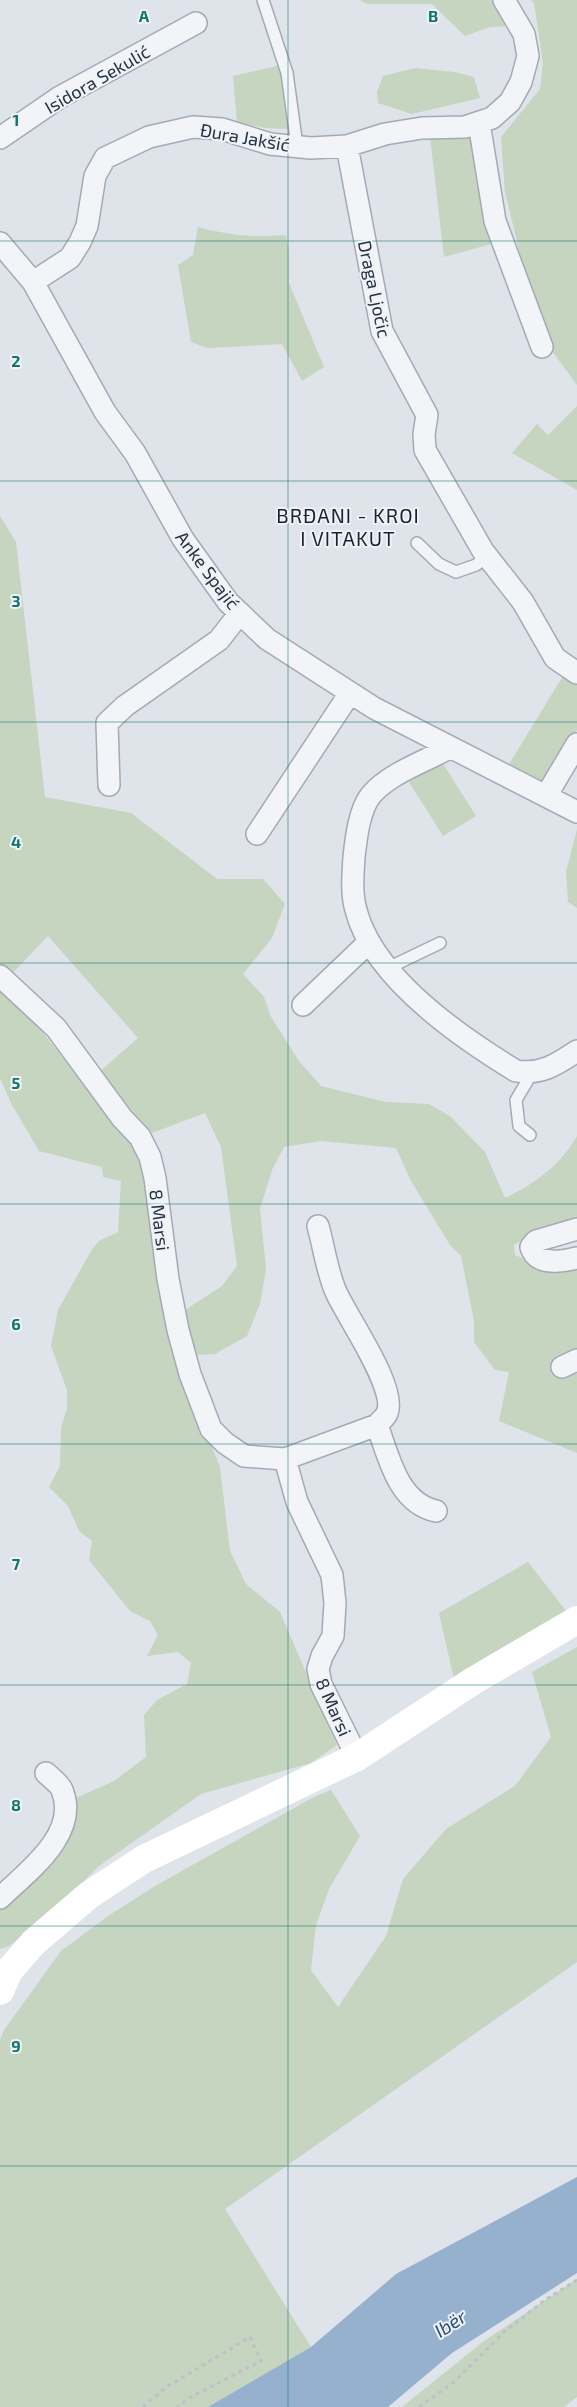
<svg xmlns="http://www.w3.org/2000/svg" width="577" height="2407" font-family="'Exo 2',sans-serif">
	<style>
		.green { fill: #c5d5bf }
		.water { fill: #96b1ce }
		.lines { fill: none; stroke-linecap: round; stroke-linejoin: round }
		.lane-casing { stroke: #a4aab5; stroke-width: 14 }
		.street-casing { stroke: #a4aab5; stroke-width: 24 }
		.path { stroke: #bec1c9; stroke-width: 3; stroke-dasharray: 4 4; stroke-linecap: butt }
		.lane { stroke: #f3f4f8; stroke-width: 11 }
		.street { stroke: #f3f4f8; stroke-width: 21 }
		.secondary { stroke: #fff; stroke-width: 28 }
		.grid { fill: none; stroke: #0f766e; stroke-width: 1; stroke-opacity: 0.55 }
		.labels { text-anchor: middle; dominant-baseline: central; stroke-width: 4; stroke-linejoin: round; paint-order: stroke }
		.street-label { font-size: 18px; fill: #263143; stroke: #eff3f7 }
		.water-label { font-size: 19px; font-style: italic; fill: #2c4f7c; stroke: #eff3f7 }
		.quarter-label { font-size: 20px; letter-spacing: 1px; fill: #182234; stroke: #eff3f7 }
		.grid-label { font-size: 16px; text-anchor: middle; font-weight: bold; fill: #0f766e; stroke: #eff3f7; stroke-width: 4; stroke-linejoin: round; paint-order: stroke }
	</style>
	<rect width="100%" height="100%" fill="#dfe3ea"/>
	<path class="green" d="M 360,0 L 493,0 L 514,26 L 490,27 L 465,36 L 432,4 L 367,4 Z
		M 531,0 L 577,0 L 577,385 L 552,351 L 522,262 L 505,192 L 501,137 L 540,89 L 543,63 L 534,3 Z
		M 282,65 L 298,97 L 289,129 L 265,128 L 237,122 L 233,76 Z
		M 415,68 L 454,72 L 474,77 L 480,98 L 412,114 L 378,103 L 377,92 L 383,76 Z
		M 470,135 L 495,243 L 444,257 L 430,137 Z
		M 198,227 C 227,235 254,238 285,235 L 289,249 L 289,283 L 324,367 L 302,381 L 282,344 L 208,348 L 191,342 L 178,265 L 193,255 Z
		M 577,406 L 577,490 L 512,453 L 537,424 L 548,435 Z
		M 0,516 L 16,542 L 45,797 L 131,813 L 217,879 L 263,879 L 285,904 L 272,938 L 243,974 L 264,997 L 271,1017 L 299,1061 L 321,1086 L 386,1102 L 429,1104 L 450,1116 L 485,1152 L 505,1198 C 534,1184 561,1165 577,1136 L 577,1219 L 531,1235 L 514,1245 L 515,1255 L 541,1266 L 577,1267 L 577,1352 L 552,1365 L 556,1377 L 577,1374 L 577,1453 L 499,1421 L 509,1372 L 495,1370 L 474,1342 L 474,1321 L 461,1256 L 450,1245 L 411,1181 L 396,1148 L 321,1141 L 284,1147 L 272,1170 L 260,1209 L 266,1269 L 260,1304 L 247,1336 L 215,1354 L 195,1355 L 185,1310 L 222,1286 L 237,1266 L 221,1147 L 205,1113 L 152,1133 L 98,1073 L 138,1038 L 48,936 L 9,977 L 0,970 Z
		M 563,676 L 577,685 L 577,730 L 547,783 L 506,769 Z
		M 442,762 L 476,816 L 443,836 L 409,782 Z
		M 577,829 L 577,908 L 568,902 L 566,872 Z
		M 0,992 L 29,1015 L 146,1162 L 203,1425 L 220,1467 L 230,1551 L 246,1584 L 280,1612 L 337,1745 L 311,1763 L 201,1794 L 99,1866 L 55,1910 L 9,1946 L 0,1949 L 0,1902 L 51,1854 L 69,1801 L 114,1781 L 146,1757 L 144,1715 L 157,1700 L 187,1684 L 191,1663 L 178,1652 L 147,1656 L 158,1635 L 150,1621 L 130,1611 L 89,1560 L 92,1541 L 79,1531 L 68,1506 L 49,1487 L 60,1466 L 61,1427 L 67,1409 L 67,1390 L 51,1346 L 58,1310 L 91,1251 L 99,1241 L 118,1232 L 121,1181 L 103,1177 L 102,1167 L 39,1151 L 12,1105 L 0,1078 Z
		M 528,1562 L 567,1612 L 454,1679 L 439,1613 Z
		M 577,1647 L 577,1962 L 225,2209 L 311,2347 L 208,2407 L 0,2407 L 0,2040 L 4,2030 L 61,1951 L 108,1916 L 155,1886 L 314,1797 L 331,1790 L 360,1836 L 329,1889 L 316,1925 L 311,1970 L 338,2007 L 386,1936 L 403,1879 L 446,1829 L 515,1786 L 551,1737 L 532,1672 Z
		M 577,2279 L 577,2397 L 564,2407 L 402,2407 L 484,2341 Z"/>
	<path class="water" d="M 577,2177 L 577,2273 L 452,2353 L 388,2407 L 208,2407 L 311,2347 L 396,2274 Z"/>
	<g class="lines">
		<g class="lane-casing">
			<path id="lane" d="M 263,0 L 287,73 L 297,146
				M 417,543 L 439,564 L 456,572 L 476,565 L 487,556
				M 388,968 L 440,943
				M 530,1135 L 519,1126 L 516,1100 L 532,1073"/>
		</g>
		<g class="street-casing">
			<path id="street" d="M 479,123 L 495,221 L 542,347
				M 0,138 L 60,97 L 196,23
				M 347,146 L 382,331 L 427,415 L 424,434 L 425,450 L 483,551 L 523,602 L 555,658 L 577,673
				M 0,243 L 33,282 L 105,412 L 135,453 L 183,539 L 228,602 L 267,639 L 374,708 L 577,812
				M 33,282 L 70,258 L 80,242 L 87,226 L 95,176 L 105,158 L 149,137 L 193,127 L 222,129 L 270,144 L 311,148 L 347,146 L 385,134 L 422,128 L 465,127 L 492,118 L 510,102 L 521,82 L 528,56 L 524,34 L 504,0
				M 449,748 C 424,762 390,773 371,795 C 359,810 356,839 354,857 C 353,875 351,893 356,910 C 373,977 460,1037 516,1071 C 541,1075 556,1065 577,1051
				M 109,785 L 107,723 L 125,706 L 219,640 L 240,613
				M 546,796 L 577,744
				M 257,834 L 350,693
				M 0,976 L 56,1028 L 122,1118 L 140,1137 L 150,1157 L 155,1178 L 168,1279 L 178,1330 L 190,1374 L 211,1429 L 225,1443 L 244,1456 L 285,1459
				M 303,1005 L 369,942
				M 318,1226 C 324,1247 327,1272 336,1292 C 347,1317 398,1389 387,1413 C 386,1417 380,1421 377,1425 L 285,1459 L 297,1502 L 332,1575 L 335,1603 L 333,1636 L 322,1656 L 318,1669 L 321,1684 L 357,1757
				M 577,1229 L 536,1241 L 531,1247 C 537,1266 561,1262 577,1258
				M 562,1367 L 577,1360
				M 377,1425 C 389,1457 398,1503 436,1511
				M 0,1898 C 27,1872 80,1834 62,1790 C 60,1784 51,1778 46,1773"/>
		</g>
		<path class="path" d="M 143,2407 L 168,2386 L 250,2337 L 261,2361 L 189,2398 L 177,2407
			M 419,2407 L 454,2382 L 504,2332 L 545,2300 L 577,2280"/>
		<use href="#lane" class="lane"/>
		<use href="#street" class="street"/>
		<path class="secondary" d="M 0,1991 L 9,1971 L 33,1943 L 89,1895 L 144,1859 L 357,1757 L 473,1681 L 577,1620"/>
	</g>
	<path class="grid" d="M 288,0 L 288,2407M 0,241 L 577,241M 0,481 L 577,481M 0,722 L 577,722M 0,963 L 577,963M 0,1204 L 577,1204M 0,1444 L 577,1444M 0,1685 L 577,1685M 0,1926 L 577,1926M 0,2166 L 577,2166"/>
	<g class="labels">
		<g class="street-label">
			<text transform="translate(97 79) rotate(-30)">Isidora Sekulić</text>
			<text transform="translate(245 137) rotate(10)">Ðura Jakšić</text>
			<text transform="translate(375 289) rotate(78)">Draga Ljočic</text>
			<text transform="translate(208 570) rotate(53)">Anke Spajić</text>
			<text transform="translate(160 1220) rotate(83)">8 Marsi</text>
			<text transform="translate(334 1707) rotate(66)">8 Marsi</text>
		</g>
		<g class="water-label">
			<text transform="translate(450 2323) rotate(-33)">Ibër</text>
		</g>
		<g class="quarter-label">
			<text x="348" y="515">BRĐANI - KROI<tspan x="348" dy="23">I VITAKUT</tspan></text>
		</g>
	</g>
	<g class="grid-label">
		<text x="144" y="22">A</text>
		<text x="433" y="22">B</text>
		<text x="16" y="126">1</text>
		<text x="16" y="367">2</text>
		<text x="16" y="607">3</text>
		<text x="16" y="848">4</text>
		<text x="16" y="1089">5</text>
		<text x="16" y="1330">6</text>
		<text x="16" y="1570">7</text>
		<text x="16" y="1811">8</text>
		<text x="16" y="2052">9</text>
	</g>
</svg>
